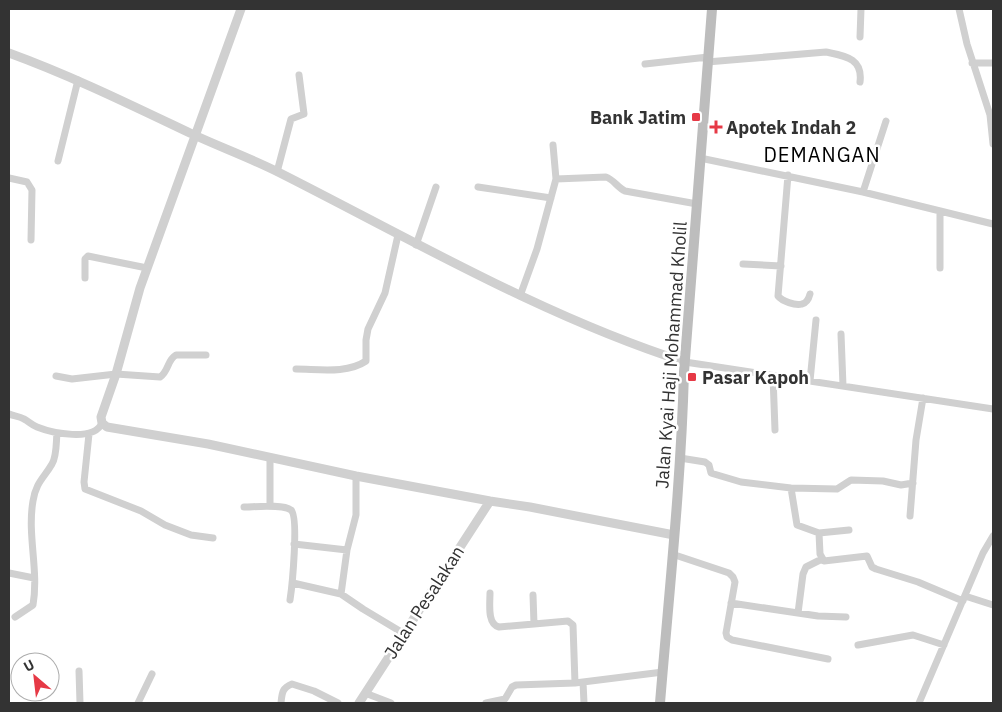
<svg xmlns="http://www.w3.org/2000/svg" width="1002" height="712" font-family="'IBM Plex Sans',sans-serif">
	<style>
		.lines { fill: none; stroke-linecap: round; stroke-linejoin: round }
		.minor { stroke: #d0d0d0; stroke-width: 7 }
		.tertiary { stroke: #d0d0d0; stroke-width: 9 }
		.secondary { stroke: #bdbdbd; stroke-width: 10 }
		.poi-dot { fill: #e63946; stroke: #fff; stroke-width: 2 }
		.labels { text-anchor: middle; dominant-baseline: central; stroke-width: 5; stroke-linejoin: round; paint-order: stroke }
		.poi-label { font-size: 18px; font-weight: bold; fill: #333; stroke: #fff; text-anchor: start }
		.street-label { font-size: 18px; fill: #333; stroke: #fff }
		.quarter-label { font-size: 20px; letter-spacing: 1px; fill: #000; stroke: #fff }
	</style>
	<rect width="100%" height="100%" fill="#fff"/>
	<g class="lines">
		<path class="minor" d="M 959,9 L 967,44 L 990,115 L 993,144
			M 860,37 L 861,9
			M 707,62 L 826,52 C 845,56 863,58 860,82
			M 972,63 L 993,63
			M 645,64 L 708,57
			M 553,145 L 556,179
			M 700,158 L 863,192 L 993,224
			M 58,161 L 78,80
			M 277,172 L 291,119 L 304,114 L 299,75
			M 788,175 L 778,296 C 782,301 795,306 802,304 C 807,303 809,298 810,294
			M 9,178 L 27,182 L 32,190 L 31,240
			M 478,187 L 551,198
			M 863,192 L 886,121
			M 940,211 L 940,268
			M 416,245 L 436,187
			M 743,264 L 781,266
			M 85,278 L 85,259 L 88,256 L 147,268
			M 520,296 L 537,249 L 556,179 L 606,177 C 613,179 618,188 625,191 L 697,204
			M 841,334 L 843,386
			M 685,362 L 993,409
			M 296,369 C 318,369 347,374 366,361 L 366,340 L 368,329 L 385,293 L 398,235
			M 56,376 L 72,379 L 116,374 L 160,377 C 169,371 167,360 176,355 L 206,355
			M 773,376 L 775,430
			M 810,381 L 816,320
			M 9,414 C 13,416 19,416 24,419 C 28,421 32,425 37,427 C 52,433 94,442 102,423
			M 89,434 L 84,482 L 85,489 L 141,511 L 165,525 L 191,535 L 213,538
			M 680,458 L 705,462 L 709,465 L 711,473 L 714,474 L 741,482 L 791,488 L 837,489 L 851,480 L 883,481 L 901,485 L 913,483
			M 356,476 L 356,515 L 347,550 L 341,594 L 363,609 L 403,633
			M 791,488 L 797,525 L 819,533 L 849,530
			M 270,506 L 270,458
			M 244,507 C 254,507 283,504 291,510 C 299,517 292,587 290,600
			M 910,516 L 916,440 L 923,398
			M 819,533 L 820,554 L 824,561 L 867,556 L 872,567 L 876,569 L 918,582 L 963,601
			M 294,544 L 347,550
			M 672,554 L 729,573 L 733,577 L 735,582 L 726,633 L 727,637 L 732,640 L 828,659
			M 9,573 L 34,578
			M 293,583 L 341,594
			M 490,593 C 490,604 487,624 499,627 L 534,624
			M 533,595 L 534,624 L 568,621 L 573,625 L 575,683
			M 965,596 L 993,605
			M 731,603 L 818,616 L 846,617
			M 798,613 L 803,574 L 806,567 L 822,559
			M 15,617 L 33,605 C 39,570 27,535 33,501 C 36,482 44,478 52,464 C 57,456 56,442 57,433
			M 858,645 L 913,635 L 944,645
			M 79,671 L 80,703
			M 583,682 L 584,703
			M 365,693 L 391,703
			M 138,703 L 152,674
			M 281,703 C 282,693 282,688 292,684 L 314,691 L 338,703
			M 486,703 L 505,699 L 512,687 L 516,685 L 575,683 L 663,672
			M 919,703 L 983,553 L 993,536"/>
		<path class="tertiary" d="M 241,9 L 140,288 L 116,374 L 101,417 L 102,423 L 107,427 L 208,444 L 356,476 L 490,501 L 530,507 L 674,535
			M 9,53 C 72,76 131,105 192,134 C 220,147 250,158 278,172 C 411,239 542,316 685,362
			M 359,703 L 490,501"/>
		<path class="secondary" d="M 660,703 C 669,593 681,483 684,372 L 712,9"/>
	</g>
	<g class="poi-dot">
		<rect x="691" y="112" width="10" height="10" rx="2.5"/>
		<path d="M713.5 119.5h5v5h5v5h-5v5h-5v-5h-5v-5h5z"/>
		<rect x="687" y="372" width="10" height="10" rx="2.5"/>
	</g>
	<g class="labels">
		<g class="poi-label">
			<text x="686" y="117" text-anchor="end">Bank Jatim</text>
			<text x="726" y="127">Apotek Indah 2</text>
			<text x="702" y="377">Pasar Kapoh</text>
		</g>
		<g class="street-label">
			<text transform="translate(671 355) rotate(-86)">Jalan Kyai Haji Mohammad Kholil</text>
			<text transform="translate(424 602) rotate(-57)">Jalan Pesalakan</text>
		</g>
		<g class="quarter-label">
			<text x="822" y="154">DEMANGAN</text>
		</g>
	</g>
	<rect width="1002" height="712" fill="none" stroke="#333333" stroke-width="20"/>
	<g transform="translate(35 677) rotate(332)"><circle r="24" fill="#ffffff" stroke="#adadad"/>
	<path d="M0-4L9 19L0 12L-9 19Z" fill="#e63946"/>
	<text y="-8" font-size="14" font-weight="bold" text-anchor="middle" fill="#333333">U</text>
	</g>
</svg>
